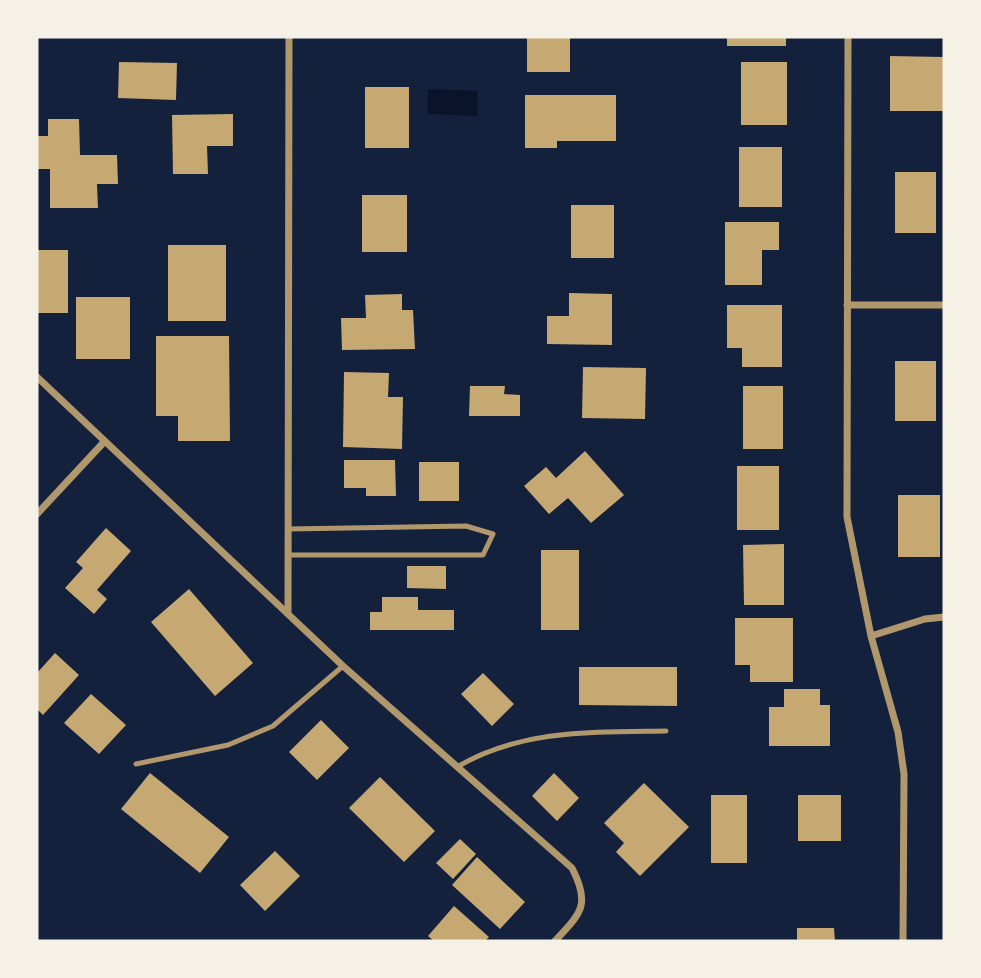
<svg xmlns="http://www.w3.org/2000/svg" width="981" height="978" font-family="Karla,sans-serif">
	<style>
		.water { fill: #0b132b }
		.building { fill: #c6a872 }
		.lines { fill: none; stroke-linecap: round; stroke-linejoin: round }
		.service { stroke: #b1986c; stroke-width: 5 }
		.minor { stroke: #b1986c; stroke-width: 7 }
	</style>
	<rect width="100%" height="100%" fill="#14213d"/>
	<path class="water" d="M 428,89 L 478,91 L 477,116 L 427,114 Z"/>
	<path class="building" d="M 527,37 L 570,37 L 570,72 L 527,72 Z
		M 727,37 L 786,37 L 786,46 L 727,46 Z
		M 890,56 L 944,57 L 944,111 L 890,111 Z
		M 119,62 L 177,63 L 176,100 L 118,98 Z
		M 741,62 L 787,62 L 787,125 L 741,125 Z
		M 365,87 L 409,87 L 409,148 L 365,148 Z
		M 525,95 L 616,95 L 616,141 L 557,141 L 557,148 L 525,148 Z
		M 233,114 L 233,146 L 207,146 L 208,174 L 173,174 L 172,115 Z
		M 48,119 L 79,119 L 80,155 L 117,155 L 118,184 L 97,184 L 98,208 L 50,208 L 50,169 L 37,169 L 37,136 L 48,136 Z
		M 739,147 L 782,147 L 782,207 L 739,207 Z
		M 895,172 L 936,172 L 936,233 L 895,233 Z
		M 362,195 L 407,195 L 407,252 L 362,252 Z
		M 571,205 L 614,205 L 614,258 L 571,258 Z
		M 725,222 L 779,222 L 779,250 L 762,250 L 762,285 L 725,285 Z
		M 168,245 L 226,245 L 226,321 L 168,321 Z
		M 37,250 L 68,250 L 68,313 L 37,313 Z
		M 569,293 L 612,294 L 612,345 L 547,344 L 547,316 L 569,316 Z
		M 402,294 L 402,310 L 413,310 L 415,349 L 342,350 L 341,318 L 366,318 L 365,295 Z
		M 76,297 L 130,297 L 130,359 L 76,359 Z
		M 727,305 L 782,305 L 782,367 L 742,367 L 742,348 L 727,348 Z
		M 156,336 L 229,336 L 230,441 L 178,441 L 178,416 L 156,416 Z
		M 895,361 L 936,361 L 936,421 L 895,421 Z
		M 583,367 L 646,368 L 645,419 L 582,418 Z
		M 344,372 L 389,373 L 388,397 L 403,397 L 402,449 L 343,447 Z
		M 470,386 L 505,386 L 504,394 L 520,395 L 520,416 L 469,416 Z
		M 743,386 L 783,386 L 783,449 L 743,449 Z
		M 585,451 L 624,495 L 591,523 L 568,498 L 549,514 L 524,486 L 546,467 L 556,478 Z
		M 344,460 L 395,460 L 396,496 L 366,496 L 366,488 L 344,488 Z
		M 419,462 L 459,462 L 459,501 L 419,501 Z
		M 737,466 L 779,466 L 779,530 L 737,530 Z
		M 898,495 L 940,495 L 940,557 L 898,557 Z
		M 106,528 L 131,551 L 97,590 L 107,599 L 94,614 L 65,588 L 83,568 L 76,562 Z
		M 784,544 L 784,605 L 744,605 L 743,545 Z
		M 541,550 L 579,550 L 579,630 L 541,630 Z
		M 407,566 L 446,566 L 446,589 L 407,588 Z
		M 189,589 L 253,663 L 215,696 L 151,622 Z
		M 382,597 L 418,597 L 418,610 L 454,610 L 454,630 L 370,630 L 370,612 L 382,612 Z
		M 735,618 L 793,618 L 793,682 L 750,682 L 750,665 L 735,665 Z
		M 55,653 L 79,675 L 43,715 L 37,709 L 37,673 Z
		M 579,667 L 677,667 L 677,706 L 579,705 Z
		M 483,673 L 514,704 L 492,726 L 461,694 Z
		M 784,689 L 820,689 L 820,705 L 830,705 L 830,746 L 769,746 L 769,707 L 784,707 Z
		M 91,694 L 126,725 L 99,754 L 64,723 Z
		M 321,720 L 349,748 L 317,780 L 289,752 Z
		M 150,773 L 229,837 L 200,873 L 121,809 Z
		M 554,773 L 579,798 L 557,821 L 532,796 Z
		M 380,777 L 435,831 L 404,862 L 349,808 Z
		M 644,783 L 689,827 L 640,876 L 616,852 L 624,843 L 604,823 Z
		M 711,795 L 747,795 L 747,863 L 711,863 Z
		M 798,795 L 841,795 L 841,841 L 798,841 Z
		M 460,839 L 476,854 L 453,879 L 436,863 Z
		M 275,851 L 300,876 L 265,911 L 240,885 Z
		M 477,857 L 525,902 L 500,929 L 452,885 Z
		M 454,906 L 489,937 L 485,941 L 434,941 L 428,936 Z
		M 797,928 L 834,928 L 835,941 L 797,941 Z"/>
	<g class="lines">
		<path class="service" d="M 288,555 L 483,555 L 493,534 L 466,526 L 289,529
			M 136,764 L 228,745 L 273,726 L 343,666
			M 457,767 C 521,729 595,732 666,731"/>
		<path class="minor" d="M 848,37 L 847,517 L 871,636 L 898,732 L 904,774 L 903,941
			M 847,305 L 944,305
			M 37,377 L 343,666 L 572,868 C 591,905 581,913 555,941
			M 37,514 L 104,442
			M 288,614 L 289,37
			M 871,636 L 925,619 L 944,617"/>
	</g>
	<rect width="981" height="978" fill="none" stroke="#f6f1e7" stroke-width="77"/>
</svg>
